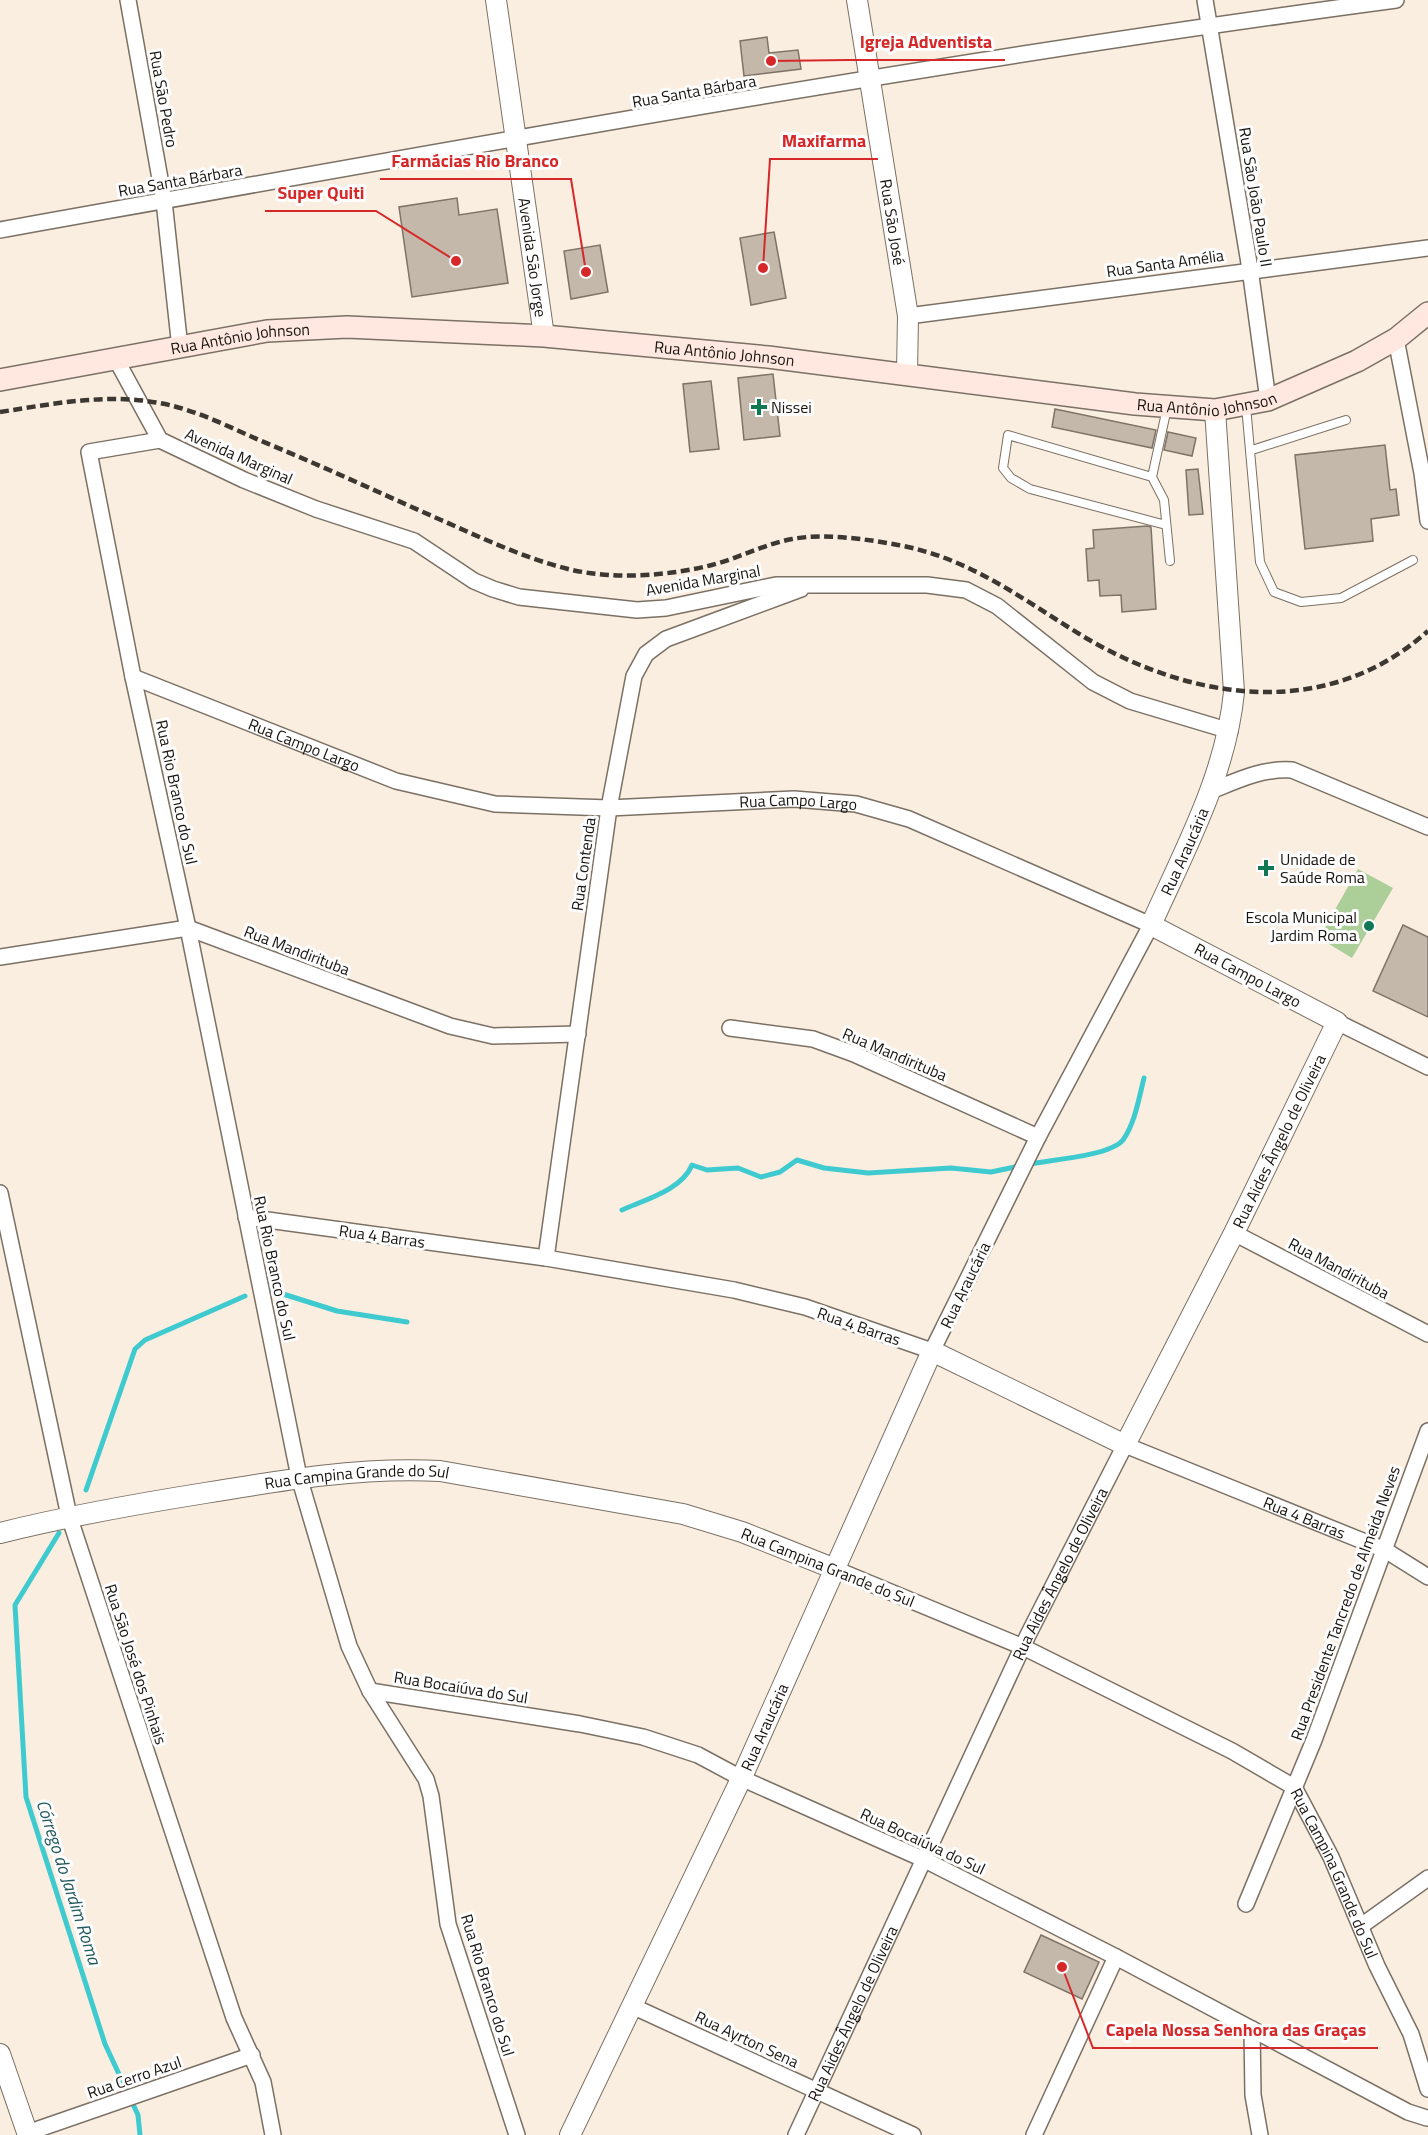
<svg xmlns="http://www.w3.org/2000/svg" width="1428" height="2135" font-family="'Titillium Web',sans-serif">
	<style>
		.green { fill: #accf99 }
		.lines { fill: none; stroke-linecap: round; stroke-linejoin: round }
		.stream { stroke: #3fcad0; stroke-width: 5 }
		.building { fill: #c4b8ab; stroke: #7e7367; stroke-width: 1.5 }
		.service-casing { stroke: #7b7064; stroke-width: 10 }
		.minor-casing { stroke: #7b7064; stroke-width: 18 }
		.tertiary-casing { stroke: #7b7064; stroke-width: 22 }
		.secondary-casing { stroke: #7b7064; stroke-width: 24 }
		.service { stroke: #fff; stroke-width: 8 }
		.minor { stroke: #fff; stroke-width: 15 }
		.tertiary { stroke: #fff; stroke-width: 20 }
		.secondary { stroke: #fee8e0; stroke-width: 21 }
		.rail { stroke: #3c3731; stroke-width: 4.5; stroke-dasharray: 9 4.5; stroke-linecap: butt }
		.poi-dot { fill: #107852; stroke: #fdfdfd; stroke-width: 2 }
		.labels { text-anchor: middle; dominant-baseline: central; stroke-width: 6; stroke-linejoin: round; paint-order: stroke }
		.street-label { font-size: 16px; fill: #17130f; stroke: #fdfdfd }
		.poi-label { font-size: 16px; fill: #17130f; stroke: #fdfdfd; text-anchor: start }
		.water-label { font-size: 18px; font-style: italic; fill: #21595c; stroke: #fdfdfd }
		.leader { fill: none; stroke: #d62828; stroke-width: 2 }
		.callout-dot { fill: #d62828; stroke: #fdfdfd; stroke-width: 2 }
		.callout-label { font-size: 18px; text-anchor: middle; font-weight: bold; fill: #d62828; stroke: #fdfdfd; stroke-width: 6; stroke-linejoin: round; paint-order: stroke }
	</style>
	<rect width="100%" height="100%" fill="#faeee0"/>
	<path class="green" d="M 1358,869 L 1393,888 L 1352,958 L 1319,938 Z"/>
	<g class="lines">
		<path class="stream" d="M 1029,1164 C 1050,1160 1110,1156 1123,1140 C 1135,1123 1139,1098 1144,1078
			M 622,1210 C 644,1200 682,1190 692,1165 L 707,1170 L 738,1168 L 761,1177 L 780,1172 L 797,1160 L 824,1168 L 868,1173 L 951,1168 L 991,1172 L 1020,1166
			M 264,1288 L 337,1311 L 407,1322
			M 86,1490 L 135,1349 L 145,1340 L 245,1296
			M 59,1533 L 15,1605 L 26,1797 L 105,2044 L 138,2115 L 140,2135"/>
	</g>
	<path class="building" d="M 767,37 L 769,53 L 798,50 L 801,69 L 744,76 L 740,41 Z
		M 457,198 L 459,215 L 497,209 L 508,283 L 412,297 L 399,207 Z
		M 774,232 L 786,298 L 751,305 L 740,238 Z
		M 600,245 L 608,292 L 571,299 L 564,251 Z
		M 773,374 L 780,436 L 744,440 L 738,378 Z
		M 711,381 L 719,449 L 690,452 L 683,384 Z
		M 1055,409 L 1156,430 L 1152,448 L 1052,427 Z
		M 1168,432 L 1196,438 L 1192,456 L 1164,450 Z
		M 1385,445 L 1390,490 L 1396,489 L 1399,515 L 1371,519 L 1373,541 L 1305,549 L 1295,455 Z
		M 1198,469 L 1203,514 L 1189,515 L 1186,470 Z
		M 1147,526 L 1151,527 L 1156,609 L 1122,612 L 1121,595 L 1100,596 L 1099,580 L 1088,581 L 1086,549 L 1094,548 L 1093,530 Z
		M 1403,925 L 1428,937 L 1428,1017 L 1373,991 Z
		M 1041,1935 L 1099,1962 L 1082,1999 L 1024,1972 Z"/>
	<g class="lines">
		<g class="service-casing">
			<path id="service" d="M 1246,406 L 1260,562 L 1274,592 L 1301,602 L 1341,598 L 1413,560
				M 1167,408 L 1152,477 L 1164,500 L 1170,561
				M 1252,450 L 1346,420
				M 1152,477 L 1008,435 L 1003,468 L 1011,478 L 1030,489 L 1166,525"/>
		</g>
		<g class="minor-casing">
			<g id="minor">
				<path d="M 128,0 L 164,201 L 180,348"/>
				<path d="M 1205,0 L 1250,269 L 1268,400"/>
				<path d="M 0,230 C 464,147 929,62 1396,0"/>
				<path d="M 908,316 L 1428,248"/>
				<path d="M 1396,339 L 1422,473 L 1428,521"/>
				<path d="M 117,361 L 160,440 L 244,480 L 316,509 L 414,541 L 474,581 L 493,589 L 519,597 L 637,610 L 666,608 L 776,585 L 927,585 L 966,590 L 997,606 L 1093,682 L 1130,701 L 1230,731"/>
				<path d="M 160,440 L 89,452 L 133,677 L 188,928 L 299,1477 L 349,1646 L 370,1691 L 426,1779 L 431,1796 L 448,1924 L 517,2135"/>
				<path id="s1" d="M 133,677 L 396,781 L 495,804 L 609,808 L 794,799 L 856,804 L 909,819 L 1151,925 L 1038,1137 L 932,1351 L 805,1307 L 734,1290 L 546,1258 L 246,1217"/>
				<path d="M 1211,791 C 1238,780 1263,768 1292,770 L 1428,827"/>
				<path d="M 0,957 L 188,928 L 450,1026 L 493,1036 L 578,1034"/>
				<path d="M 1337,1022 L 1428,1067"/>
				<path d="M 730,1028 L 813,1039 L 854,1054 L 1038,1137"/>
				<path d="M 0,1193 L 69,1516 L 234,2018 L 263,2082 L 273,2135"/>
				<path d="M 1234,1233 L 1428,1334"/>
				<path d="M 546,1258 L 609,808 L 634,676 L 646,654 L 666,639 L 801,589"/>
				<path id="s2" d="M 835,1569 L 1023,1647 L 1232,1751 L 1294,1787 L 1331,1857 L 1377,1966 L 1411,2034 L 1428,2089"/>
				<path d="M 370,1691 L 580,1724 L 643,1737 L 698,1755 L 741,1778 L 925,1860 L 1116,1957 L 1408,2112 L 1427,2118"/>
				<path d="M 1246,1904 L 1314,1740 L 1428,1431"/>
				<path d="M 1361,1926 L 1428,1878"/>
				<path d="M 632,2006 L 913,2135"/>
				<path d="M 1252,2029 L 1253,2095 L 1260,2135"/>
				<path d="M 27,2133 L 252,2055"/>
				<path id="s3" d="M 796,2135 L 1028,1635 L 1125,1445 L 1385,1550 L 1428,1577"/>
				<path d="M 1034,2135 L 1116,1957"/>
			</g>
		</g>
		<g class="tertiary-casing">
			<g id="tertiary">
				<path id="s4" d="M 496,0 L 544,336"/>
				<path id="s5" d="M 857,0 L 908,316 L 907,374"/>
				<path id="s6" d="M 0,1533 C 68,1516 136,1504 205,1493 C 283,1480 361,1467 440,1471 L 683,1514 L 742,1532 L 835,1569"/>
				<path d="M 0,2054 L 28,2135"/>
				<path id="s7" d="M 570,2135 L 742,1777 L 932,1351 L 1125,1445 L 1234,1233 L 1337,1022 L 1151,925 C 1185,849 1226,775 1234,692 L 1215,410"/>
			</g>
		</g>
		<g class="secondary-casing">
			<g id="secondary">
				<path id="s8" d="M 0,380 L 267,331 L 347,327 L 544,336 L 768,357 L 1135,404 L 1215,410 L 1268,400 L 1357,361 L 1396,339 L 1428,313"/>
			</g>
		</g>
		<use href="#service" class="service"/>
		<use href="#minor" class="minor"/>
		<use href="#tertiary" class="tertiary"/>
		<use href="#secondary" class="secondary"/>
		<path class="rail" d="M 0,412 C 52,404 106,393 159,403 C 194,409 227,426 259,440 C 320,465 380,493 441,520 C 482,538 524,558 568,569 C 613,580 668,576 712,565 C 739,558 765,544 792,539 C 824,533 866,539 898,545 C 970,558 1022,599 1081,635 C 1190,701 1326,722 1428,631"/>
	</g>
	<g class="poi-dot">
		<path d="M756 398h6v6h6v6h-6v6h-6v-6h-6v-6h6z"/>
		<path d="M1263 859h6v6h6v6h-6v6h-6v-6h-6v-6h6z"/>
		<circle cx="1369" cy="926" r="6"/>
	</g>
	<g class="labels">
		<g class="street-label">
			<text transform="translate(694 91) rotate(-10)">Rua Santa Bárbara</text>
			<text transform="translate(164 99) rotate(80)">Rua São Pedro</text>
			<text transform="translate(180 180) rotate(-10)">Rua Santa Bárbara</text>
			<text transform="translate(1256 197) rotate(81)">Rua São João Paulo II</text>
			<text stroke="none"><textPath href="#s5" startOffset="225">Rua São José</textPath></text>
			<text stroke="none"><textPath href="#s4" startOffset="260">Avenida São Jorge</textPath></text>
			<text transform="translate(1165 263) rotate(-8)">Rua Santa Amélia</text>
			<text stroke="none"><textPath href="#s8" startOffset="244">Rua Antônio Johnson</textPath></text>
			<text stroke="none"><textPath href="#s8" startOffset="730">Rua Antônio Johnson</textPath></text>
			<text stroke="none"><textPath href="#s8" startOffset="1216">Rua Antônio Johnson</textPath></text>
			<text transform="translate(239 456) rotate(24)">Avenida Marginal</text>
			<text transform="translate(703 580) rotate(-10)">Avenida Marginal</text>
			<text stroke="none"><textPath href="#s1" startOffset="184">Rua Campo Largo</textPath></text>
			<text transform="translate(177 792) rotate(78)">Rua Rio Branco do Sul</text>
			<text stroke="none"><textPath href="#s1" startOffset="688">Rua Campo Largo</textPath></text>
			<text stroke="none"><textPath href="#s7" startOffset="1842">Rua Araucária</textPath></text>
			<text transform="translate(583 864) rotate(-82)">Rua Contenda</text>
			<text transform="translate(297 950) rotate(21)">Rua Mandirituba</text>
			<text transform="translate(1248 975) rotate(28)">Rua Campo Largo</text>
			<text transform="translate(895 1054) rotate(23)">Rua Mandirituba</text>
			<text stroke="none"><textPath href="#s7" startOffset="1419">Rua Aides Ângelo de Oliveira</textPath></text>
			<text transform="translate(382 1236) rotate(8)">Rua 4 Barras</text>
			<text transform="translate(275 1268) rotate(78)">Rua Rio Branco do Sul</text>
			<text transform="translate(1339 1268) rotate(28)">Rua Mandirituba</text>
			<text transform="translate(965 1285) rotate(-64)">Rua Araucária</text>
			<text transform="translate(859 1326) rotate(19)">Rua 4 Barras</text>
			<text stroke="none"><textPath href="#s6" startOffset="362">Rua Campina Grande do Sul</textPath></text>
			<text stroke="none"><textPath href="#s3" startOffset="958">Rua 4 Barras</textPath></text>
			<text transform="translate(828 1567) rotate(22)">Rua Campina Grande do Sul</text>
			<text stroke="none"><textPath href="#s3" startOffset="620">Rua Aides Ângelo de Oliveira</textPath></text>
			<text transform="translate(1345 1603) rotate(-70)">Rua Presidente Tancredo de Almeida Neves</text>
			<text transform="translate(136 1664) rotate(72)">Rua São José dos Pinhais</text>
			<text transform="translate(461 1687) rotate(9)">Rua Bocaiúva do Sul</text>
			<text stroke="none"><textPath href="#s7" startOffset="452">Rua Araucária</textPath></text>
			<text transform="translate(923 1841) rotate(25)">Rua Bocaiúva do Sul</text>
			<text stroke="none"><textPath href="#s2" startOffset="604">Rua Campina Grande do Sul</textPath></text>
			<text transform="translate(488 1985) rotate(73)">Rua Rio Branco do Sul</text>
			<text stroke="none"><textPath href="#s3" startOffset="134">Rua Aides Ângelo de Oliveira</textPath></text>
			<text transform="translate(747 2039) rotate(25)">Rua Ayrton Sena</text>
			<text transform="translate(134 2077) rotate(-19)">Rua Cerro Azul</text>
		</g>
		<g class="poi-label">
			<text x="771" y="407">Nissei</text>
			<text x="1280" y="859">Unidade de<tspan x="1280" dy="18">Saúde Roma</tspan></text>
			<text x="1357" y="917" text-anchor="end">Escola Municipal<tspan x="1357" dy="18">Jardim Roma</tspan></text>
		</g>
		<g class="water-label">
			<text transform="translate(69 1882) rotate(72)">Córrego do Jardim Roma</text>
		</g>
	</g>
	<path class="leader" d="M771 61L848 60H1005M763 268L770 159H878M586 272L571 179H380M456 261L376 211H265M1062 1967L1093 2048H1378"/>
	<g class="callout-dot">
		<circle cx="771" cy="61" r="6"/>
		<circle cx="763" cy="268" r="6"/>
		<circle cx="586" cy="272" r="6"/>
		<circle cx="456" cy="261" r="6"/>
		<circle cx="1062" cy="1967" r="6"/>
	</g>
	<g class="callout-label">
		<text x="926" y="48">Igreja Adventista</text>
		<text x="824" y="147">Maxifarma</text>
		<text x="475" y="167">Farmácias Rio Branco</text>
		<text x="321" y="199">Super Quiti</text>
		<text x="1236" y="2036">Capela Nossa Senhora das Graças</text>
	</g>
</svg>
